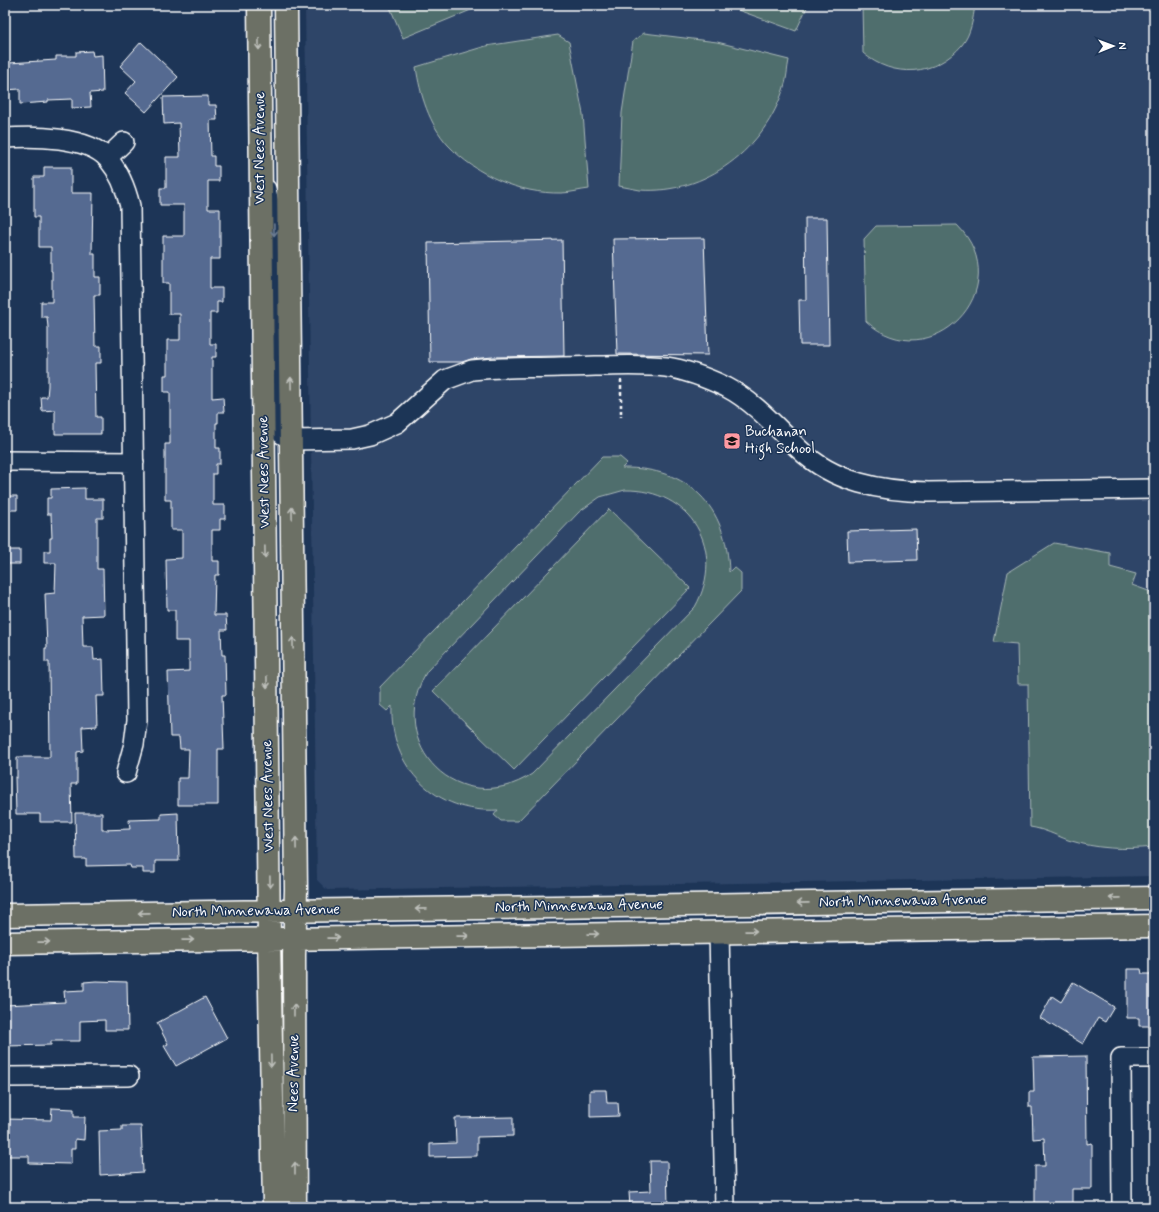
<svg xmlns="http://www.w3.org/2000/svg" width="1159" height="1212" font-family="Mynerve,sans-serif">
	<style>
		.built { fill: #2e4568 }
		.green { fill: #4f6e6d; stroke: #a7b6b6; fill-rule: evenodd }
		.building { fill: #546b91; stroke: #fff }
		.lines { fill: none; stroke-linecap: round; stroke-linejoin: round }
		.minor-casing { stroke: #fff; stroke-width: 22 }
		.major-casing { stroke: #fff; stroke-width: 25 }
		.path { stroke: #fff; stroke-width: 2.5; stroke-dasharray: 3 3; stroke-linecap: butt }
		.minor { stroke: #1d3557; stroke-width: 19 }
		.major { stroke: #6c7065; stroke-width: 22 }
		.oneway { stroke: #bdbfba }
		.oneway2 { stroke: #6c7c92 }
		.labels { text-anchor: middle; dominant-baseline: central; stroke-width: 3; stroke-linejoin: round; paint-order: stroke }
		.street-label { font-size: 15px; fill: #fff; stroke: #1d3557 }
		.poi-label { font-size: 15px; fill: #fff; stroke: #1d3557; text-anchor: start }
	</style>
	<rect width="100%" height="100%" fill="#1d3557"/>
	<filter id="ink" filterUnits="userSpaceOnUse"><feTurbulence type="fractalNoise" baseFrequency=".025" numOctaves="2"/><feDisplacementMap in="SourceGraphic" scale="8" xChannelSelector="R" yChannelSelector="G"/><feConvolveMatrix kernelMatrix="1 2 1 2 8 2 1 2 1" color-interpolation-filters="sRGB"/></filter>
	<g filter="url(#ink)">
		<path class="built" d="M 305,5 L 1154,5 L 1154,876 L 327,890 L 317,880 Z"/>
		<path class="green" d="M 389,5 L 483,5 L 403,38 Z
			M 724,5 L 808,5 L 796,31 Z
			M 862,5 L 975,5 C 973,19 971,34 962,45 C 936,76 893,79 863,53 Z
			M 644,33 L 717,42 L 789,60 C 787,69 787,79 784,87 C 766,148 705,195 640,190 C 633,189 626,187 619,186 L 622,113 L 633,41 Z
			M 558,35 L 569,42 L 583,114 L 589,189 C 580,190 570,193 561,193 C 520,194 476,175 448,145 C 429,124 420,94 416,67 L 486,46 Z
			M 957,225 C 1020,288 930,380 866,321 L 864,239 L 876,226 Z
			M 602,457 L 620,457 L 627,463 L 622,468 C 689,467 727,506 729,572 L 734,567 L 741,573 L 741,591 L 518,821 L 501,821 L 494,815 L 498,810 C 437,814 389,768 392,706 L 387,711 L 380,705 L 380,687 ZM 625,490 C 691,489 727,550 695,607 L 532,774 C 460,821 383,745 427,671 L 579,512 L 600,497 Z
			M 609,509 L 690,588 L 514,770 L 433,691 Z
			M 1054,543 L 1110,553 L 1110,567 L 1136,574 L 1132,585 L 1154,593 L 1154,847 C 1124,850 1097,849 1068,840 C 1055,835 1044,829 1030,827 L 1028,684 L 1018,684 L 1017,644 L 994,642 L 1008,572 Z"/>
		<path class="building" d="M 141,42 L 178,77 L 146,112 L 125,93 L 136,81 L 120,66 Z
			M 92,51 L 93,56 L 102,55 L 103,92 L 90,93 L 91,107 L 72,108 L 72,99 L 48,100 L 48,102 L 20,104 L 20,89 L 5,90 L 5,71 L 9,71 L 9,63 L 56,60 L 56,56 L 76,56 L 76,52 Z
			M 208,96 L 208,105 L 216,105 L 217,120 L 210,120 L 211,156 L 214,156 L 214,166 L 219,166 L 219,181 L 208,181 L 208,209 L 220,209 L 220,259 L 210,259 L 210,288 L 222,288 L 222,302 L 217,302 L 217,313 L 210,313 L 210,344 L 216,344 L 216,357 L 212,357 L 212,398 L 223,397 L 224,412 L 218,412 L 218,423 L 216,423 L 216,448 L 220,448 L 220,464 L 216,464 L 216,474 L 213,474 L 213,505 L 225,505 L 225,519 L 220,519 L 220,530 L 212,530 L 212,561 L 219,561 L 219,575 L 215,575 L 214,615 L 226,615 L 227,630 L 221,630 L 222,655 L 225,655 L 226,695 L 222,695 L 224,749 L 218,749 L 218,805 L 178,805 L 178,778 L 188,778 L 189,749 L 180,749 L 179,737 L 170,737 L 168,672 L 189,671 L 189,641 L 175,641 L 175,610 L 167,610 L 166,559 L 182,558 L 182,530 L 171,530 L 171,500 L 165,500 L 165,444 L 170,444 L 170,392 L 164,392 L 164,375 L 167,375 L 167,340 L 180,340 L 180,314 L 169,314 L 169,283 L 163,283 L 163,236 L 184,236 L 184,205 L 160,205 L 160,188 L 166,188 L 166,157 L 180,157 L 179,123 L 164,124 L 163,97 Z
			M 44,167 L 71,167 L 71,193 L 93,193 L 92,254 L 95,254 L 95,277 L 100,277 L 100,295 L 94,295 L 95,346 L 101,346 L 101,363 L 95,363 L 96,417 L 101,417 L 101,434 L 55,434 L 55,410 L 42,411 L 41,397 L 47,397 L 48,386 L 48,327 L 47,317 L 41,317 L 41,302 L 52,302 L 52,271 L 51,271 L 51,247 L 39,247 L 39,217 L 34,217 L 34,177 L 44,177 Z
			M 805,218 L 827,218 L 829,345 L 800,345 L 799,300 L 806,300 Z
			M 704,238 L 708,355 L 617,354 L 613,239 Z
			M 562,240 L 564,356 L 493,357 L 471,359 L 462,362 L 430,362 L 428,243 Z
			M 85,488 L 85,499 L 103,499 L 103,518 L 97,518 L 97,569 L 103,569 L 104,615 L 82,616 L 83,647 L 93,647 L 94,660 L 103,659 L 104,696 L 96,696 L 97,726 L 82,727 L 83,751 L 77,752 L 77,784 L 71,784 L 72,822 L 40,822 L 40,814 L 16,814 L 15,777 L 17,778 L 17,757 L 50,757 L 49,662 L 45,662 L 45,648 L 47,648 L 45,594 L 55,593 L 56,563 L 44,563 L 44,551 L 50,551 L 50,538 L 52,538 L 51,514 L 47,514 L 47,498 L 51,498 L 51,489 Z
			M 5,496 L 17,496 L 17,510 L 5,510 Z
			M 916,529 L 917,560 L 848,562 L 847,531 Z
			M 5,550 L 20,550 L 20,564 L 5,564 Z
			M 75,813 L 102,813 L 102,830 L 130,829 L 129,820 L 161,819 L 161,814 L 178,813 L 179,861 L 155,861 L 155,873 L 143,873 L 143,868 L 131,868 L 130,865 L 86,866 L 86,859 L 76,859 Z
			M 1127,969 L 1141,969 L 1142,974 L 1154,974 L 1154,1026 L 1139,1026 L 1139,1018 L 1127,1018 Z
			M 96,981 L 127,982 L 128,1030 L 105,1030 L 105,1020 L 80,1021 L 80,1041 L 51,1041 L 51,1045 L 5,1046 L 5,1005 L 65,1002 L 64,991 L 84,990 L 84,982 Z
			M 1073,982 L 1114,1007 L 1105,1022 L 1098,1018 L 1083,1044 L 1040,1018 L 1052,996 L 1061,1002 Z
			M 205,997 L 227,1038 L 176,1066 L 164,1046 L 168,1044 L 157,1023 Z
			M 1086,1056 L 1087,1144 L 1092,1143 L 1092,1189 L 1072,1189 L 1072,1207 L 1035,1206 L 1035,1166 L 1045,1166 L 1044,1138 L 1033,1139 L 1032,1107 L 1029,1107 L 1029,1092 L 1034,1092 L 1033,1057 Z
			M 590,1090 L 606,1090 L 607,1103 L 618,1103 L 619,1116 L 590,1117 Z
			M 52,1108 L 74,1109 L 74,1117 L 85,1117 L 84,1140 L 75,1139 L 75,1149 L 71,1149 L 71,1164 L 29,1163 L 29,1156 L 5,1156 L 5,1119 L 51,1120 Z
			M 513,1117 L 513,1136 L 477,1137 L 477,1156 L 430,1157 L 430,1144 L 456,1143 L 455,1118 Z
			M 122,1126 L 141,1126 L 143,1172 L 100,1175 L 99,1131 L 122,1130 Z
			M 650,1161 L 667,1161 L 668,1207 L 630,1207 L 629,1192 L 651,1191 Z"/>
		<g class="lines">
			<g class="minor-casing">
				<path id="minor" d="M 5,138 C 33,136 88,136 108,159 C 120,173 126,189 130,206 L 137,720 L 134,744 L 126,773
					M 107,158 L 124,142
					M 266,189 L 273,220 L 277,423 L 282,434 L 291,440 L 352,439 L 370,435 L 397,423 L 445,380 L 472,370 C 501,367 531,368 560,367 C 595,367 631,363 666,367 C 686,370 707,378 726,387 C 755,402 776,427 799,449 C 834,483 882,491 928,492 L 1154,489
					M 5,461 L 134,462
					M 719,932 L 725,1207
					M 5,1077 L 129,1076
					M 1122,1207 L 1121,1058 L 1154,1058"/>
			</g>
			<g class="major-casing">
				<path id="major" d="M 259,5 L 269,938 L 274,1207
					M 286,5 L 296,890 L 294,955 L 295,1207
					M 5,915 L 1154,898
					M 5,943 L 1154,926"/>
			</g>
			<path class="path" d="M 621,380 L 621,417"/>
			<use href="#minor" class="minor"/>
			<use href="#major" class="major"/>
		</g>
		<defs><path id="oneway-shaft" d="M-6 0H5M1.5-3L5.5 0L1.5 3" fill="none" stroke-width="1.6" stroke-linecap="round" stroke-linejoin="round"/></defs>
		<g class="oneway">
			<use href="#oneway-shaft" transform="translate(259 44) rotate(90)"/>
			<use href="#oneway-shaft" transform="translate(291 383) rotate(-91)"/>
			<use href="#oneway-shaft" transform="translate(292 513) rotate(-91)"/>
			<use href="#oneway-shaft" transform="translate(265 552) rotate(89)"/>
			<use href="#oneway-shaft" transform="translate(293 643) rotate(-91)"/>
			<use href="#oneway-shaft" transform="translate(267 682) rotate(89)"/>
			<use href="#oneway-shaft" transform="translate(296 843) rotate(-91)"/>
			<use href="#oneway-shaft" transform="translate(270 882) rotate(89)"/>
			<use href="#oneway-shaft" transform="translate(1115 898) rotate(179)"/>
			<use href="#oneway-shaft" transform="translate(803 903) rotate(179)"/>
			<use href="#oneway-shaft" transform="translate(421 909) rotate(179)"/>
			<use href="#oneway-shaft" transform="translate(144 913) rotate(179)"/>
			<use href="#oneway-shaft" transform="translate(751 931) rotate(-1)"/>
			<use href="#oneway-shaft" transform="translate(593 934) rotate(-1)"/>
			<use href="#oneway-shaft" transform="translate(463 936) rotate(-1)"/>
			<use href="#oneway-shaft" transform="translate(333 938) rotate(-1)"/>
			<use href="#oneway-shaft" transform="translate(188 940) rotate(-1)"/>
			<use href="#oneway-shaft" transform="translate(44 942) rotate(-1)"/>
			<use href="#oneway-shaft" transform="translate(294 1010) rotate(-90)"/>
			<use href="#oneway-shaft" transform="translate(271 1061) rotate(89)"/>
			<use href="#oneway-shaft" transform="translate(295 1168) rotate(-90)"/>
		</g>
		<use class="oneway2" href="#oneway-shaft" transform="translate(274 230) rotate(89)"/>
	</g>
	<defs>
		<g id="school-square" transform="scale(0.9)"><rect x="-9" y="-9" width="18" height="18" rx="4" fill="#ff9aa2" stroke="#1d3557"/><path d="M0-5L7-2L0 1L-7-2ZM-4 1L0 2.5L4 1V4Q0 6-4 4Z" fill="#111"/></g>
	</defs>
	<g fill-rule="evenodd">
		<use href="#school-square" x="732" y="441"/>
	</g>
	<g class="labels">
		<g class="street-label">
			<text transform="translate(260 148) rotate(-90)">West Nees Avenue</text>
			<text transform="translate(264 472) rotate(-91)">West Nees Avenue</text>
			<text transform="translate(268 796) rotate(-91)">West Nees Avenue</text>
			<text transform="translate(903 901) rotate(-1)">North Minnewawa Avenue</text>
			<text transform="translate(579 906) rotate(-1)">North Minnewawa Avenue</text>
			<text transform="translate(256 911) rotate(-1)">North Minnewawa Avenue</text>
			<text transform="translate(294 1073) rotate(-90)">Nees Avenue</text>
		</g>
		<g class="poi-label">
			<text x="745" y="432">Buchanan<tspan x="745" dy="17">High School</tspan></text>
		</g>
	</g>
	<rect width="1159" height="1212" fill="none" stroke="#1d3557" stroke-width="20"/>
	<rect x="10" y="10" width="1139" height="1192" fill="none" stroke="#fff" stroke-width="1.5" filter="url(#ink)"/>
	<g transform="translate(1113 46) rotate(89)" stroke="#1d3557" stroke-width="3" paint-order="stroke">
	<path d="M0-3L7 15L0 10L-7 15Z" fill="#ffffff"/>
	<text y="-6" font-size="11" font-weight="bold" text-anchor="middle" fill="#ffffff">N</text>
	</g>
</svg>
